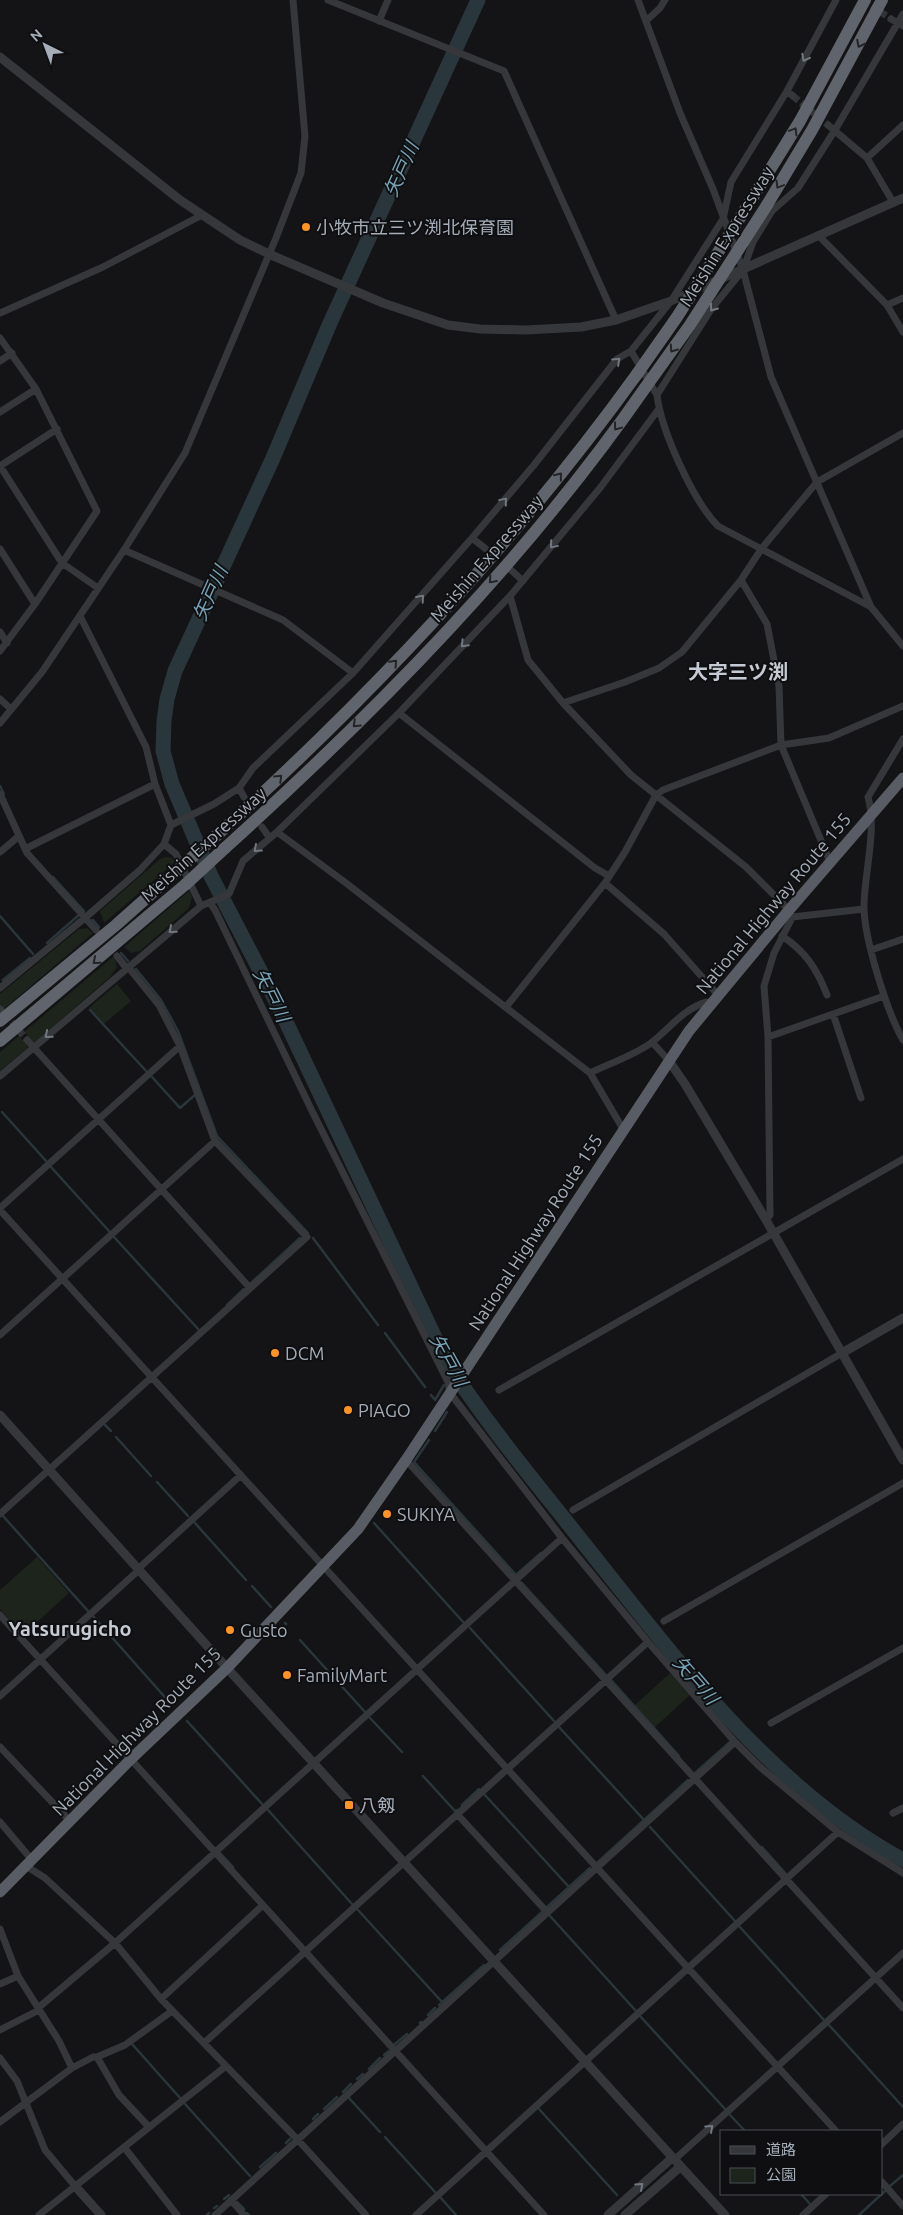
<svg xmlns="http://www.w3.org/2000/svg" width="903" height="2215" font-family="Ubuntu,'Noto Sans JP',sans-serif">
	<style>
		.green { fill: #1c241c }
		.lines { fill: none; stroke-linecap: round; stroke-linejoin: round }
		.stream { stroke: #29363b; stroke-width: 2.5 }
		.river { stroke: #29363b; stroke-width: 15 }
		.minor-tunnel { stroke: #313336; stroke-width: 7; stroke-dasharray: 7 3.5; stroke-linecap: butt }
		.minor { stroke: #35373b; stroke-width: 7 }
		.tertiary { stroke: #35373b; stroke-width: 9 }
		.trunk { stroke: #585c64; stroke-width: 11 }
		.motorway { stroke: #60656d; stroke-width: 12 }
		.motorway-bridge { stroke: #60656d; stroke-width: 12 }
		.oneway { stroke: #232428 }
		.oneway2 { stroke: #727880 }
		.poi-dot { fill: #ff9323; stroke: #0f0f11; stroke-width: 2 }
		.labels { text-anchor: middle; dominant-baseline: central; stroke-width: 4; stroke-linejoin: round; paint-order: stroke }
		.poi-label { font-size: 18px; fill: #a4adb8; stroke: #0f0f11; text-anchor: start }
		.street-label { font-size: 18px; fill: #a4adb8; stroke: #0f0f11 }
		.water-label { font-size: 19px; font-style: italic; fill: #78a3b6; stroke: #0f0f11 }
		.quarter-label { font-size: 20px; font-weight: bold; fill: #c6cbd3; stroke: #0f0f11 }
	</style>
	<rect width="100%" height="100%" fill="#141416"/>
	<path class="green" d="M 166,857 L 172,858 L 175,862 L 104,923 L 100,911 L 160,859 Z
		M 189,891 L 192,897 L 189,908 L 140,951 L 131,953 L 124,947 Z
		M 87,928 L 93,933 L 4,1009 L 0,1005 L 0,994 L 79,929 Z
		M 114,956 L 117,967 L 110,977 L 35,1042 L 33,1042 L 24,1032 Z
		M 117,984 L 131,1001 L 104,1024 L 89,1008 Z
		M 19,1036 L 27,1045 L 27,1048 L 0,1071 L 0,1052 Z
		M 37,1557 L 69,1593 L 23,1635 L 0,1609 L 0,1590 Z
		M 670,1673 L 690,1695 L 654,1728 L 634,1706 Z"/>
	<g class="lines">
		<path class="stream" d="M 0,786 L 4,794
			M 53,877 L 84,911
			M 0,916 L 33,954
			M 93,920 L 99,927
			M 47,943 L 80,914
			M 121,953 L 128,961
			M 136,969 L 161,1000 L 178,1031 L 217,1136 L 308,1233
			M 3,980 L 30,958
			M 90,1010 L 147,1072
			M 152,1077 L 180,1108 L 196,1094
			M 2,1112 L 47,1162
			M 51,1167 L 109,1231
			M 114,1237 L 199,1330
			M 313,1238 L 378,1325
			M 250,1284 L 300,1238
			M 227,1305 L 244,1289
			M 385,1333 L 425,1387
			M 431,1395 L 435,1400 L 444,1385
			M 105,1425 L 111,1431
			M 435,1431 L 447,1412
			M 116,1437 L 151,1476
			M 429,1440 L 414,1462 L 515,1574
			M 157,1482 L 188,1516
			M 3,1516 L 88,1611
			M 195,1523 L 246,1580
			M 374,1523 L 464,1623
			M 516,1575 L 541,1553
			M 521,1582 L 606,1675
			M 252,1586 L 271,1607
			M 93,1616 L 171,1704
			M 285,1623 L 286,1624
			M 470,1628 L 554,1721
			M 300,1640 L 365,1712
			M 611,1680 L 679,1756
			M 370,1718 L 402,1752
			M 187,1721 L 263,1805
			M 559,1727 L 644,1820
			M 695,1773 L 730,1742
			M 423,1776 L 455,1811 L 457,1810
			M 484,1794 L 569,1887
			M 462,1805 L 479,1789
			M 268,1810 L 352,1904
			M 650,1827 L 735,1921
			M 762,1847 L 786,1874
			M 220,1853 L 233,1867
			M 598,1862 L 688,1780
			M 547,1907 L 590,1868
			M 358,1910 L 442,2002
			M 550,1916 L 636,2011
			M 739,1926 L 824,2020
			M 500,1950 L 542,1912
			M 439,2005 L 484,1965
			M 428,2015 L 435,2008
			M 640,2016 L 725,2109
			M 420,2023 L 421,2022
			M 829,2025 L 903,2107
			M 132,2044 L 181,2099
			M 395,2044 L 407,2034
			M 384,2055 L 389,2051
			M 369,2069 L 380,2058
			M 357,2079 L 363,2074
			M 343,2092 L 351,2084
			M 349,2098 L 380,2132
			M 185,2104 L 250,2176
			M 324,2109 L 337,2097
			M 539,2109 L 617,2195
			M 730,2115 L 745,2131
			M 313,2119 L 318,2114
			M 385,2137 L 435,2192
			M 286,2143 L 290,2139
			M 260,2167 L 276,2153
			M 890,2186 L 903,2175
			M 801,2194 L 810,2204
			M 440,2197 L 456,2215
			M 224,2199 L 229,2195
			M 237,2202 L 244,2209
			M 214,2208 L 217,2206
			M 247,2213 L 249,2215
			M 207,2215 L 209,2213
			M 859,2215 L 885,2191"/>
		<path class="river" d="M 478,0 L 330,323 L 273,458 L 175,671 L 167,699 L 164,721 L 163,751 L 172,784 L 211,876 L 279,1007 L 446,1361 C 488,1426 537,1484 585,1545 C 676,1659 772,1789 903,1860"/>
		<path class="minor-tunnel" d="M 863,0 L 891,19
			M 793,96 L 828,125
			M 5,1014 L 27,1040"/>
		<path class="minor" d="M 328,0 L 504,71 L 616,320
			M 638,0 L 680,113 L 713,189 L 743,270 L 771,377 L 871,607 L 903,646
			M 891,19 L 903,26
			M 379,21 L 388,0
			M 646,21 L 660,8 L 665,0
			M 787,91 L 793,96
			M 828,125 L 867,158 L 893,202
			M 867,158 L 903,125
			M 818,235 L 887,305 L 903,332
			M 887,305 L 903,298
			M 0,313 L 103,267 L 202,215
			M 0,338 L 36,389 L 97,511 L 35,604 L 0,651
			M 631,351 L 657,395
			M 0,361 L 12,353
			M 0,412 L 36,389
			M 57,429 L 0,466 L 62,563 L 98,588
			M 472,538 L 486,549
			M 0,549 L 35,604
			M 124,550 L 283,620 L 353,673
			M 511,570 L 523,581
			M 741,580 L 767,624 L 779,686 L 781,745 L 830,862
			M 510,596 L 528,660 L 563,703 L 631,775 L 746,867 L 789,910 L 792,918 L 774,953 L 764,986 L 768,1037 L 770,1215 L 766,1220
			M 871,607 L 718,526 C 693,501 661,430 657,395 L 712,308 L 743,270 L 753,242 L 772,211 L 798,188 L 835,130 L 903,14
			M 0,632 L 7,643
			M 0,699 L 11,709
			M 563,703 L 625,682 L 659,668 L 682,652 L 741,580 L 762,548 L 817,482 L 903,433
			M 399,713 L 595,868 L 609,876
			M 0,723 L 42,672 L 124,550 L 185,453 L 276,238 L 301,173 L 305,136 L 293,0
			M 903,739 L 868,797 C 877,829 865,870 864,904 C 863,936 887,1012 903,1040
			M 239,788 L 244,797
			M 0,794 L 27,853 L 96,930
			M 171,825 L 214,804 L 239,788 L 253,768 L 353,673 L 472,538 L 534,465 L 617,359 L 631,351 L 671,301 L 723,219 L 731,182 L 787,91 L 836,0
			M 262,827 L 269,837
			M 277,832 L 346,883 L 590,1073 L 623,1129
			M 164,844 L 176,854 L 201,906
			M 25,849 L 155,784
			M 0,852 L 19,836
			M 605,883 L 664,934 L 718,995
			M 210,903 L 215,910 L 313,1113 L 448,1382 L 450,1393 L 562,1538 L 648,1642 L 735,1742 L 760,1767 L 838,1832 L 903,1873
			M 792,917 L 864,909
			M 782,936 C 805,951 817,969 827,995
			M 871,950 L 903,939
			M 117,956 L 127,969
			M 0,988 L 86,917 L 140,870 L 164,844 L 171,825 L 155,784 L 146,747 L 80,616
			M 506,1007 L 605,883 L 625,852 L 656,795 L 663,790 L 781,745 L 829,738 L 903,706
			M 0,1009 L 1,1010
			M 833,1014 L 861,1098
			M 768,1037 L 884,996
			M 27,1040 L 250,1288
			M 652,1042 L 669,1061
			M 590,1073 C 608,1064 635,1055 651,1043 C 669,1029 684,1008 707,1002 L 711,1004
			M 0,1076 L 201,906 L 229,894 L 243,861 L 277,832 L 399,713 L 510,596 L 600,488 L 658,410
			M 0,1208 L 180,1046
			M 0,1210 L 836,2131
			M 0,1335 L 215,1141
			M 499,1390 L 903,1159
			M 406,1460 L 903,2008
			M 573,1510 L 842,1353
			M 0,1514 L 307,1237 L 215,1141 L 180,1046 L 159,1005 L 129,968
			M 139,1568 L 241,1475
			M 0,1615 L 544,2215
			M 664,1621 L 903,1483
			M 0,1696 L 140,1569
			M 771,1723 L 903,1648
			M 0,1747 L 70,1821
			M 893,1813 L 903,1808
			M 457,1814 L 547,1912
			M 0,1822 L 32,1860
			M 26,1866 L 45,1878 L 115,1943 L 161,1999 L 298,2140 L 366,2215
			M 0,1929 L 18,1976 L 59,2041 L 72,2068
			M 0,1984 L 18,1976
			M 161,1999 L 263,1905
			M 38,2008 L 115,1943 L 562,1538
			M 0,2030 L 39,2010
			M 204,2043 L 648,1642
			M 97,2057 L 119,2095 L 149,2127
			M 0,2058 L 17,2081 L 45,2150 L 75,2186
			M 0,2122 L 72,2068 L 93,2057 L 97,2057 L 125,2045 L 172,2011
			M 882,2144 L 903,2124
			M 124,2147 L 177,2215
			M 674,2160 L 903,1953
			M 882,2182 L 903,2206
			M 231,2200 L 244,2215
			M 39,2215 L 226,2066
			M 215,2215 L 735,1742
			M 416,2215 L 838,1832
			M 803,2215 L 826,2194"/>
		<path class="tertiary" d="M 0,57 L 180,200 L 240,240 L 269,254 L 383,303 L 448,325 L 480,329 L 526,330 L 581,327 L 616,320 L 671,301 L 903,198
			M 669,1061 L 685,1084 L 766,1220 L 903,1460
			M 842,1353 L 903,1318
			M 0,1415 L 227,1668 L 725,2215
			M 75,2186 L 101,2215
			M 608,2215 L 672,2158
			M 625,2215 L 680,2167"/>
		<path class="trunk" d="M 0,1892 L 131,1759 L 227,1668 L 324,1565 L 358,1529 L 406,1460 L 689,1031 L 789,910 L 903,778"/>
		<path class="motorway" d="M 750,202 L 800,121 L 865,0
			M 767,205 L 812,130 L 882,0
			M 217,835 C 372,695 515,543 637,374
			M 225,848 C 379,709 527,558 645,388
			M 0,1021 L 116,925 L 179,869
			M 0,1041 L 186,884"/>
		<path class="motorway-bridge" d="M 637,374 L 677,317 L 750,202
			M 645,388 L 690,325 L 767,205
			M 179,869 L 217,835
			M 186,884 L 225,848"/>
	</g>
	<defs><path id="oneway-chevron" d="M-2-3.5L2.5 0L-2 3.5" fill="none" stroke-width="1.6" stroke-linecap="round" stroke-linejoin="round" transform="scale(1.25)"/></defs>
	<g class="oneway">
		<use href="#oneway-chevron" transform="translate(860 44) rotate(117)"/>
		<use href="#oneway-chevron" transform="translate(794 131) rotate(-59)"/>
		<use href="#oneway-chevron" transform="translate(779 185) rotate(121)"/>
		<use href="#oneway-chevron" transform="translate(673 349) rotate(125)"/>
		<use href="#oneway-chevron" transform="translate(617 427) rotate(127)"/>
		<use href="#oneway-chevron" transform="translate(559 476) rotate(-51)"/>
		<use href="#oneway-chevron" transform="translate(492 580) rotate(131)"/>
		<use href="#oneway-chevron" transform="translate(394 663) rotate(-47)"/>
		<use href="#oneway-chevron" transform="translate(356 724) rotate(136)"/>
		<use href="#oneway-chevron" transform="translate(279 778) rotate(-44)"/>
		<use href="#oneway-chevron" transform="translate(96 961) rotate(140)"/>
	</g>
	<g class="oneway2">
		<use href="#oneway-chevron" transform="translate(805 58) rotate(118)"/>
		<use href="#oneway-chevron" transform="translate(713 308) rotate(126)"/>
		<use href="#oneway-chevron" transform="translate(617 361) rotate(-43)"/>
		<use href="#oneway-chevron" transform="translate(504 501) rotate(-50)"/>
		<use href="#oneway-chevron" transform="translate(553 545) rotate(130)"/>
		<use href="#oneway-chevron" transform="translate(421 598) rotate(-49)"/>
		<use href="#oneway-chevron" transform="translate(464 644) rotate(134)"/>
		<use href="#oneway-chevron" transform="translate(257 849) rotate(138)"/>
		<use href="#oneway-chevron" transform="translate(172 930) rotate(139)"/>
		<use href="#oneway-chevron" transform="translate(48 1035) rotate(140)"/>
		<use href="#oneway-chevron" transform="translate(710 2128) rotate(-42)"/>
		<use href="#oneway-chevron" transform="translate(640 2186) rotate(-42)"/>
	</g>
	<g class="poi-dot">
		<circle cx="306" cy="227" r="5"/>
		<circle cx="275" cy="1353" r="5"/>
		<circle cx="348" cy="1410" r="5"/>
		<circle cx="387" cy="1514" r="5"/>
		<circle cx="230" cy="1630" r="5"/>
		<circle cx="287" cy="1675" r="5"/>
		<rect x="344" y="1800" width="10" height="10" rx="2.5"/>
	</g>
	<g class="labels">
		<g class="poi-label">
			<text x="316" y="227">小牧市立三ツ渕北保育園</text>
			<text x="285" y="1353">DCM</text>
			<text x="358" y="1410">PIAGO</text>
			<text x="397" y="1514">SUKIYA</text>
			<text x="240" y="1630">Gusto</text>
			<text x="297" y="1675">FamilyMart</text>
			<text x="359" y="1805">八剱</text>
		</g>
		<g class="street-label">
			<text transform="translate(726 236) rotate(-58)">Meishin Expressway</text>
			<text transform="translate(486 558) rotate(-49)">Meishin Expressway</text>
			<text transform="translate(203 844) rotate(-42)">Meishin Expressway</text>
			<text transform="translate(773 903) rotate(-50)">National Highway Route 155</text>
			<text transform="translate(535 1232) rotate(-57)">National Highway Route 155</text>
			<text transform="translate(136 1731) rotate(-45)">National Highway Route 155</text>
		</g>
		<g class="water-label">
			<text transform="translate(401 169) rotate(-66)">矢戸川</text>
			<text transform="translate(210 593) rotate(-66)">矢戸川</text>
			<text transform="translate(272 995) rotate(63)">矢戸川</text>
			<text transform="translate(449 1360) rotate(61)">矢戸川</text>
			<text transform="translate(696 1680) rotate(49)">矢戸川</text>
		</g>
		<g class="quarter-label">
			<text x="738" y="671">大字三ツ渕</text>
			<text x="70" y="1628">Yatsurugicho</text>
		</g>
	</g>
	<rect x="720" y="2130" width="162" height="65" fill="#0f0f11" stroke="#4b4e54"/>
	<rect x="730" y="2146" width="25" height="8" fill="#35373b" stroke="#4b4e54"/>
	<text x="766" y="2155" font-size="15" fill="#a4adb8">道路</text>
	<rect x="730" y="2168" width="25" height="15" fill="#1c241c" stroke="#4b4e54"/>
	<text x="766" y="2180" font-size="15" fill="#a4adb8">公園</text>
	<g transform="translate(45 45) rotate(318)" stroke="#0f0f11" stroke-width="4" paint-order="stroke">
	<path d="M0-4L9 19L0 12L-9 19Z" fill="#a4adb8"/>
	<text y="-8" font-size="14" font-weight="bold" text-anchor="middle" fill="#a4adb8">N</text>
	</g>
</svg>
